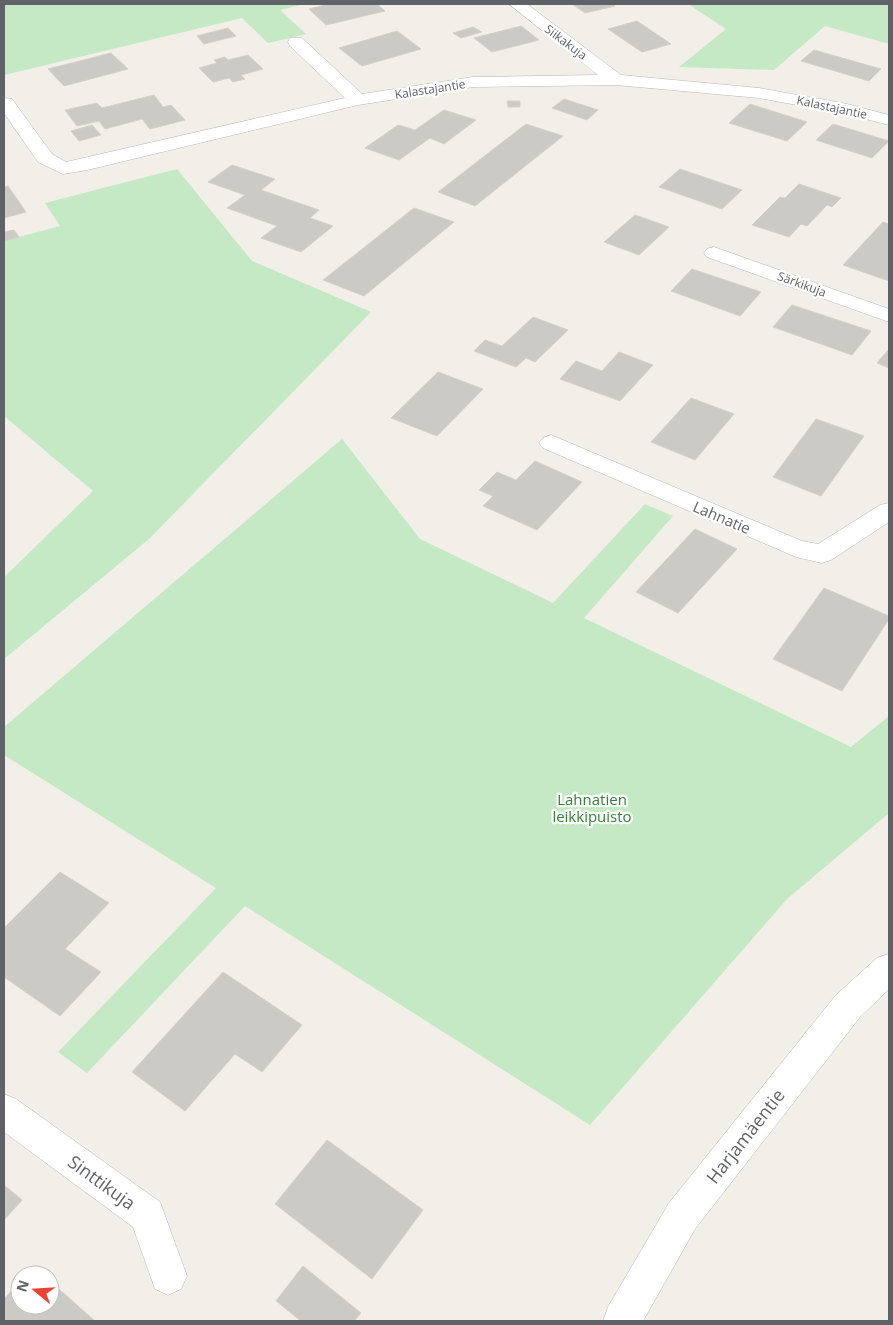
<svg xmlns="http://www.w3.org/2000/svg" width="893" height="1325" font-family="'Open Sans',sans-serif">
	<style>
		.green { fill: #c5e8c5 }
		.building { fill: #cccac5; stroke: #d6d1c6 }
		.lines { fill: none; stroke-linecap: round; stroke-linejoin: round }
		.street-casing { stroke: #b5b8bc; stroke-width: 1 }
		.secondary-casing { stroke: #b6babf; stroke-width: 1 }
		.street { fill: #fff; fill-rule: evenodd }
		.secondary { fill: #fff; fill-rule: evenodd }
		.labels { text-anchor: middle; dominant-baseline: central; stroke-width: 4.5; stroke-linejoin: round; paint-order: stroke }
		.far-street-label { font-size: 12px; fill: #5f6368; stroke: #fff }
		.street-label { font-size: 15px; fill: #5f6368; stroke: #fff }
		.park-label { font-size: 15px; fill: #348238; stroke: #fff }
		.near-street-label { font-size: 18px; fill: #5f6368; stroke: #fff }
	</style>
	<rect width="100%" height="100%" fill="#f1efe8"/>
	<path class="green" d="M 4,4 L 305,4 L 280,10 L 306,34 L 268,43 L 242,18 L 4,75 Z
		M 688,4 L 889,4 L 889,44 L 825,26 L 774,70 L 679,67 L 726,29 Z
		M 177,169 L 252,261 L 371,312 L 149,539 L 4,659 L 4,577 L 93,491 L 4,416 L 4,241 L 60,226 L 45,203 Z
		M 342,439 L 420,539 L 553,603 L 645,504 L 673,516 L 584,618 L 851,747 L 889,716 L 889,813 L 787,899 L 590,1125 L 245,906 L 87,1073 L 58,1052 L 216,888 L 4,755 L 4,727 Z"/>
	<path class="building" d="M 330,4 L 377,4 L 385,11 L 326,25 L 309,9 Z
		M 572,4 L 612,4 L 615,6 L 585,13 Z
		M 637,21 L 671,44 L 642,52 L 608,29 Z
		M 521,26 L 539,40 L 492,52 L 474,38 Z
		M 473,27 L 482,32 L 461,38 L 453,33 Z
		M 228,28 L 236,36 L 204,44 L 197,36 Z
		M 397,31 L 421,49 L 362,66 L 339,48 Z
		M 814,50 L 881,69 L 869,81 L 801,61 Z
		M 111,53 L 128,69 L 64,86 L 48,69 Z
		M 248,55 L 263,69 L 241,75 L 245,79 L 233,82 L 229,78 L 213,82 L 199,68 L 217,63 L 214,60 L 225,57 L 228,60 Z
		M 154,95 L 163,107 L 171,105 L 185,120 L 150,129 L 142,119 L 105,129 L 99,121 L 77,126 L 65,110 L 97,103 L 102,108 Z
		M 564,99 L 598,110 L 587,120 L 552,108 Z
		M 507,101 L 520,101 L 520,107 L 508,107 Z
		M 750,104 L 807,122 L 787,141 L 729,123 Z
		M 444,110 L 476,120 L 444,144 L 430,138 L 399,160 L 365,148 L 398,125 L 415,130 Z
		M 526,124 L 563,136 L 475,206 L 438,192 Z
		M 833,124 L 889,141 L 872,158 L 816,140 Z
		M 92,125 L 101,135 L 79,141 L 71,131 Z
		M 232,165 L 275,179 L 261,190 L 319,210 L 310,218 L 333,226 L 301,252 L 261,238 L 277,226 L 227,208 L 245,195 L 208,182 Z
		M 680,169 L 742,190 L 722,209 L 659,187 Z
		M 799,184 L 841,198 L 832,207 L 827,205 L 807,226 L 801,224 L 789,237 L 752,225 L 780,197 L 785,198 Z
		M 8,186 L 26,212 L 4,218 L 4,187 Z
		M 414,208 L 454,222 L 364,296 L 323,280 Z
		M 635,215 L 669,227 L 639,255 L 604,242 Z
		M 883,222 L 889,224 L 889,281 L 843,265 Z
		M 14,230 L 19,237 L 4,241 L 4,232 Z
		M 692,269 L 761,292 L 740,316 L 671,291 Z
		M 792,305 L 871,331 L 852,355 L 773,327 Z
		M 533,317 L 568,330 L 535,362 L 526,358 L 516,367 L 474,351 L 485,340 L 502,346 Z
		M 889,349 L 889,368 L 877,363 Z
		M 619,352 L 653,365 L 620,401 L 560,379 L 576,361 L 602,371 Z
		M 438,372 L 483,389 L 437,436 L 391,418 Z
		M 691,398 L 734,414 L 695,460 L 651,442 Z
		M 816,419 L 864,436 L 821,496 L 773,477 Z
		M 535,461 L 582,482 L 537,530 L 483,506 L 493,496 L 479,490 L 497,472 L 516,480 Z
		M 695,529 L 737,549 L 678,613 L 636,592 Z
		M 824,588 L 889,616 L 889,619 L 842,691 L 773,659 Z
		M 60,872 L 109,903 L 65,949 L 101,972 L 60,1016 L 4,977 L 4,928 Z
		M 223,972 L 302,1025 L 262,1072 L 235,1054 L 185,1111 L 132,1072 Z
		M 327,1140 L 423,1210 L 372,1279 L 275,1204 Z
		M 4,1185 L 22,1200 L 4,1220 Z
		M 303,1266 L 361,1313 L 354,1321 L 301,1321 L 276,1301 Z
		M 51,1282 L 95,1321 L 4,1321 L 4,1299 L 14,1288 L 20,1293 L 20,1305 L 50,1305 Z"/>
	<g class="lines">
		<g class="street-casing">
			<path id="street" d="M 509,4 L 527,4 L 621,75 L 759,88 L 847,104 L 889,115 L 889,125 L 846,114 L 759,98 L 616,85 L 473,87 L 358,105 L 87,170 L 63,174 L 38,162 L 4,113 L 4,98 L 12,99 L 52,154 L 66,162 L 345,98 L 290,46 L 288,42 L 290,38 L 302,38 L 362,94 L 473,77 L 598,75 Z
				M 714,247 L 889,309 L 889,322 L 707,257 L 704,253 L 707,249 Z
				M 551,435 L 802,541 L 818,544 L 880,505 L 889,503 L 889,522 L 831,560 L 822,563 L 796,557 L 543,448 L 539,443 L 543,438 Z
				M 4,1094 L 16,1099 L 160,1202 L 187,1276 L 181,1289 L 168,1295 L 155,1289 L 133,1227 L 4,1132 Z"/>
		</g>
		<g class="secondary-casing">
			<path id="secondary" d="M 889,954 L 889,989 L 860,1017 L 695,1229 L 643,1321 L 603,1321 L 608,1307 L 669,1203 L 836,995 L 877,958 Z"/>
		</g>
		<use href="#street" class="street"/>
		<use href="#secondary" class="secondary"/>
	</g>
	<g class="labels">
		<g class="far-street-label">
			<text transform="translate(566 42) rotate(37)">Siikakuja</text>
			<text transform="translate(430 89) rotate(-9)">Kalastajantie</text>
			<text transform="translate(832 107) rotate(12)">Kalastajantie</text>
			<text transform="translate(802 284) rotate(20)">Särkikuja</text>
		</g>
		<g class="street-label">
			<text transform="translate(722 517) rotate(23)">Lahnatie</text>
		</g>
		<g class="park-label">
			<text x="592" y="799">Lahnatien<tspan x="592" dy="17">leikkipuisto</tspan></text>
		</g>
		<g class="near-street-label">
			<text transform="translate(745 1136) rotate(-52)">Harjamäentie</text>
			<text transform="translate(102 1182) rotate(36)">Sinttikuja</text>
		</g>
	</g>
	<rect width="893" height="1325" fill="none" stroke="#5f6368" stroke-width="10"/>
	<g transform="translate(35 1290) rotate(288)"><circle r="24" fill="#ffffff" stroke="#bfc1c3"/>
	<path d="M0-4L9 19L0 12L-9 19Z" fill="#ea4335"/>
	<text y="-8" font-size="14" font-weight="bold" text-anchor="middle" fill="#5f6368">N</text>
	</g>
</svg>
